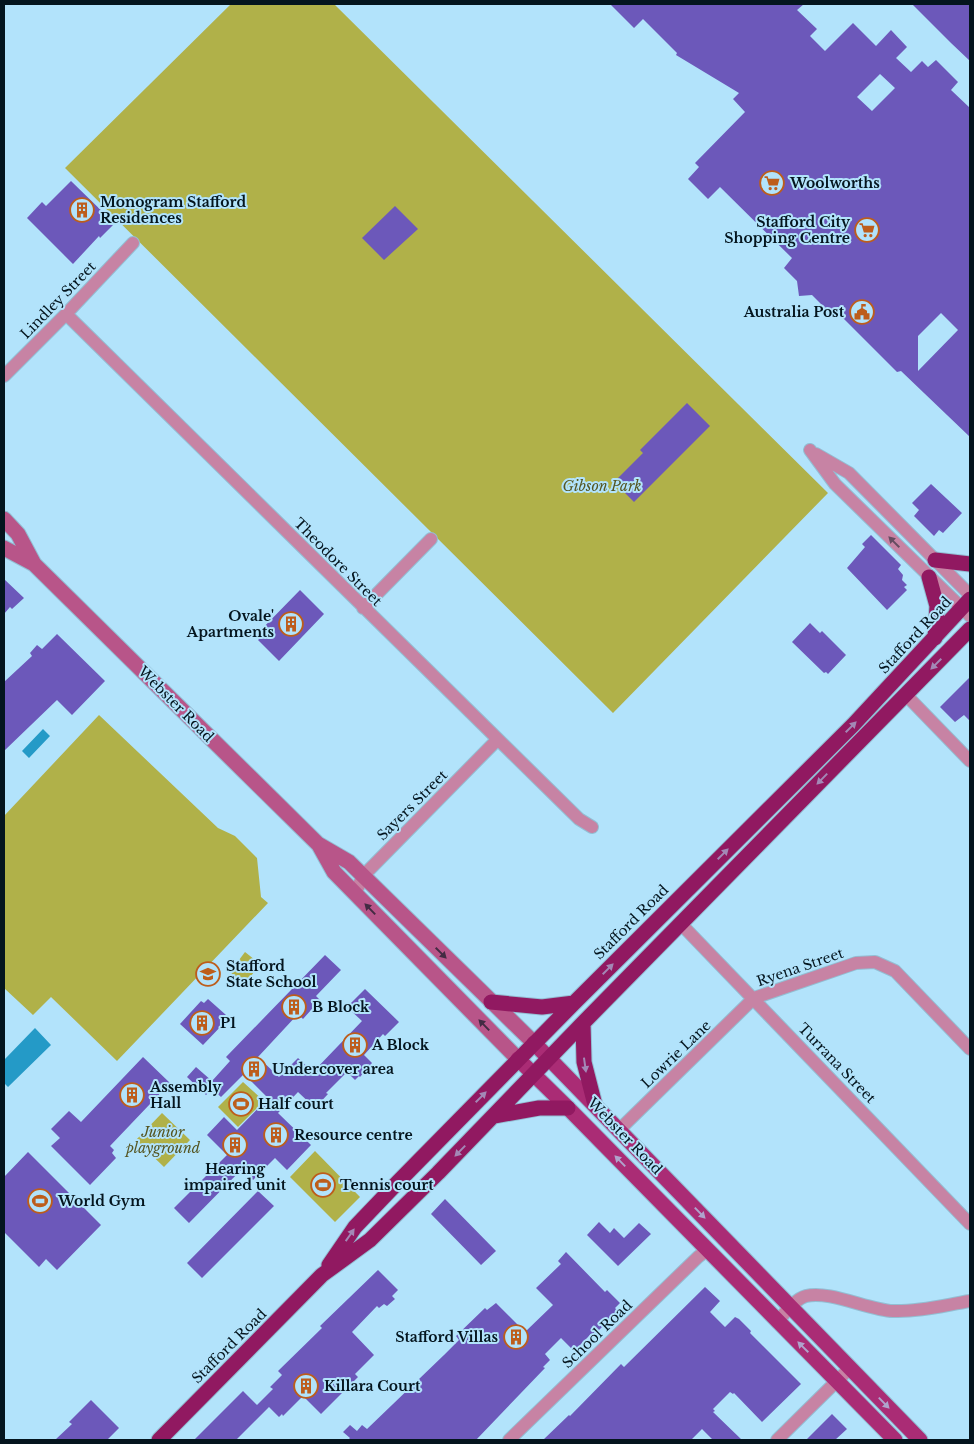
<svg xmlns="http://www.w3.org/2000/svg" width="974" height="1444" font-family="'Libre Baskerville',serif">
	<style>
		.green { fill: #b0b149 }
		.water { fill: #249ac7 }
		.building { fill: #6c58ba; fill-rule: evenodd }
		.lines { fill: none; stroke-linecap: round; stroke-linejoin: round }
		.street-casing { stroke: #93bed3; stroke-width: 14 }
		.secondary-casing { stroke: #93bed3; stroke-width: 17 }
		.primary-casing { stroke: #93bed3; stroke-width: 17 }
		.highway-casing { stroke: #93bed3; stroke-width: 17 }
		.street { stroke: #c783a4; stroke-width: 12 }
		.secondary { stroke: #b85589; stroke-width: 15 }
		.primary { stroke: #aa2c75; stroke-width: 15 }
		.highway { stroke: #911961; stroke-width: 15 }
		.oneway { fill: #664c61 }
		.oneway2 { fill: #a388b6 }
		.oneway3 { fill: #432b43 }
		.oneway4 { fill: #afa3cc }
		.labels { text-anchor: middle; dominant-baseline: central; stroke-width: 4; stroke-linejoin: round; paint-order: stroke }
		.poi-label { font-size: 14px; font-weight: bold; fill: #04151e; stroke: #b2e3fb; text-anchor: start }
		.street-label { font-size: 14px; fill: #04151e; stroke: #b2e3fb }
		.park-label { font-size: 14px; font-style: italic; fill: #555623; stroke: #b2e3fb }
	</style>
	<rect width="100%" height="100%" fill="#b2e3fb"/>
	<path class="green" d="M 231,4 L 334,4 L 828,493 L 613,713 L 65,168 Z
		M 99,715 L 218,828 L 235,836 L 257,858 L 261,897 L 268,903 L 117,1061 L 51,997 L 33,1015 L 4,988 L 4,816 Z
		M 245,952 L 260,964 L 245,984 L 230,972 Z
		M 243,1082 L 264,1101 L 238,1127 L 218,1107 Z
		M 162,1113 L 190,1140 L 164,1167 L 136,1140 Z
		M 315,1151 L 360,1197 L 335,1222 L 290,1177 Z"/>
	<path class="water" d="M 43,729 L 50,736 L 29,758 L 22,751 Z
		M 35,1028 L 51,1045 L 8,1087 L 4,1083 L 4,1060 Z"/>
	<path class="building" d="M 610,4 L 804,4 L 797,10 L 817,29 L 810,36 L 825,51 L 853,23 L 876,46 L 891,30 L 907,47 L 896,58 L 911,72 L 922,61 L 928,67 L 936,60 L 958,82 L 951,90 L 970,108 L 970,437 L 901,371 L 897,372 L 835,310 L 828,311 L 812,295 L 799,296 L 797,281 L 784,268 L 792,258 L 720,187 L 708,199 L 688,179 L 699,167 L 695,163 L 745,112 L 733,99 L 739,93 L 676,55 L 677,53 L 643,19 L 634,28 ZM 880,74 L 895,88 L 872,111 L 857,97 ZM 941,313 L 958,330 L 918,371 L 918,336 Z
		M 912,4 L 970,4 L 970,61 L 951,43 Z
		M 71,181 L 111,220 L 109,222 L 113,225 L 100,238 L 99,236 L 73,264 L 27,218 L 42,202 L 46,206 Z
		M 395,206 L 418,229 L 384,260 L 362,238 Z
		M 687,403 L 710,426 L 634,502 L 614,482 L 643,453 L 640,450 Z
		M 931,484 L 962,513 L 943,533 L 939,530 L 934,536 L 914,516 L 919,510 L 912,503 Z
		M 871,535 L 901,565 L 898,569 L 903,575 L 902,580 L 907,585 L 904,587 L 907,590 L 887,610 L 847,568 L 865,547 L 862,544 Z
		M 4,579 L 24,598 L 12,609 L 10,607 L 4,614 Z
		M 300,590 L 324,614 L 279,661 L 258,640 L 261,637 L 257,634 Z
		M 810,623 L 820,633 L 822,631 L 846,655 L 828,674 L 826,672 L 824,673 L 792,642 Z
		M 57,634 L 105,681 L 72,715 L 57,700 L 4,751 L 4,682 L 32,656 L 30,653 L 37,645 L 42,649 Z
		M 970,677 L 970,721 L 964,715 L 955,722 L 940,707 Z
		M 325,955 L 341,970 L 316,996 L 320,1000 L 303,1019 L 298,1014 L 258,1057 L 279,1077 L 298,1058 L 313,1072 L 362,1021 L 347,1007 L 365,989 L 399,1022 L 385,1036 L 383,1034 L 364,1055 L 372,1063 L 360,1077 L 359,1076 L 355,1080 L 347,1072 L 326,1093 L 328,1094 L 315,1108 L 298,1092 L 278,1113 L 311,1145 L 287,1170 L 275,1158 L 253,1180 L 242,1169 L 189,1223 L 174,1208 L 227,1155 L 207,1135 L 224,1117 L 237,1130 L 268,1098 L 244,1074 L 221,1097 L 212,1089 L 206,1095 L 187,1077 L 196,1067 L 212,1081 L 230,1061 L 226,1057 Z
		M 208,999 L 226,1015 L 221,1020 L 224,1023 L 203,1045 L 180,1024 L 201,1001 L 204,1003 Z
		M 143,1057 L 170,1083 L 110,1146 L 114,1150 L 112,1153 L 116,1158 L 90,1185 L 51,1146 L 60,1138 L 51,1129 L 69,1111 L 81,1122 Z
		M 28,1152 L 101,1225 L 57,1270 L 46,1259 L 39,1267 L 4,1232 L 4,1177 Z
		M 258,1191 L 274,1206 L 202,1278 L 187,1263 Z
		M 445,1199 L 496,1251 L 481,1265 L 431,1214 Z
		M 599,1222 L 610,1233 L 614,1228 L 624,1238 L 639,1223 L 651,1234 L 618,1266 L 587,1235 Z
		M 566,1252 L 605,1292 L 607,1290 L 620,1303 L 615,1308 L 618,1311 L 593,1336 L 591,1334 L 574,1351 L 561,1338 L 545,1354 L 550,1360 L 543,1367 L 545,1368 L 476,1440 L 348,1440 L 350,1438 L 343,1432 L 350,1425 L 357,1431 L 362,1425 L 367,1429 L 444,1355 L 459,1340 L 456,1336 L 485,1308 L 487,1310 L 496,1303 L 525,1332 L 553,1305 L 536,1288 L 561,1264 L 558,1261 Z
		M 378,1270 L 398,1290 L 392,1296 L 395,1299 L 387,1306 L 384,1304 L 379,1308 L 377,1306 L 352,1332 L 374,1355 L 355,1374 L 358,1377 L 321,1414 L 303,1396 L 283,1416 L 282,1414 L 279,1417 L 269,1407 L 236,1440 L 194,1440 L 243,1391 L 257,1405 L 273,1389 L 270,1387 L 282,1375 L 278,1371 L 322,1328 L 320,1326 Z
		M 705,1287 L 720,1301 L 710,1312 L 725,1327 L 735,1317 L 739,1319 L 751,1331 L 750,1333 L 801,1384 L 762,1422 L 734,1393 L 733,1394 L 730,1392 L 713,1409 L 715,1411 L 713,1412 L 742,1440 L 713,1440 L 702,1429 L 691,1440 L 543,1440 L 569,1415 L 570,1416 L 621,1364 L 624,1367 Z
		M 91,1400 L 119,1428 L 107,1440 L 55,1440 L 72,1424 L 69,1422 Z
		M 832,1414 L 847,1429 L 835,1440 L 806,1440 Z"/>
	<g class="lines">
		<g class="street-casing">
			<path id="street" d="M 66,314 L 579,819 L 592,827
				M 4,376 L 66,314 L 133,243
				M 810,450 L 835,484 L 970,616
				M 816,454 L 849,473 L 970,595
				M 363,608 L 431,539
				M 905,694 L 970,761
				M 355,894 L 363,876 L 497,740
				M 680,923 L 970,1224
				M 619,1130 L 754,998 L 856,963 L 875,962 L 895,971 L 970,1049
				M 777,1322 C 785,1313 795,1299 806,1296 C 829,1290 869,1310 893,1311 C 919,1312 945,1305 970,1301
				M 509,1440 L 698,1257 L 707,1250
				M 777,1440 L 850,1368"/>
		</g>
		<g class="secondary-casing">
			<path id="secondary" d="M 4,519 L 18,534 L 34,564 L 318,844 L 349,862 L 534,1043
				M 4,548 L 34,564
				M 319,845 L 334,872 L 518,1059"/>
		</g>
		<g class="primary-casing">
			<path id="primary" d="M 534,1043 L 920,1440
				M 518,1059 L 568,1108 L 895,1440"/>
		</g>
		<g class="highway-casing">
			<path id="highway" d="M 935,560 L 970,564
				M 929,577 L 937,606 L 935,638
				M 491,1002 L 542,1007 L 574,1003
				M 583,1023 L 584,1062 L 595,1105
				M 494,1116 L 539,1108 L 568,1108
				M 329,1265 L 355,1227 L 398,1182 L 574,1003 L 853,725 L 970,599
				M 159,1440 L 322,1275 L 370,1240 L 438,1173 L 583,1023 L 970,629"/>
		</g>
		<use href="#street" class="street"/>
		<use href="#secondary" class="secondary"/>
		<use href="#primary" class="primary"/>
		<use href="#highway" class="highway"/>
	</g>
	<defs><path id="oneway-solid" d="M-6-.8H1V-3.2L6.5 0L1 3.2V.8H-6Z" transform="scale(1.25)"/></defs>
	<use class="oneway" href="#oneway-solid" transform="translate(894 542) rotate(-135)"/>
	<g class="oneway2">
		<use href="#oneway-solid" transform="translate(936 664) rotate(135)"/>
		<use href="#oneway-solid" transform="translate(851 727) rotate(-45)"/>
		<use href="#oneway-solid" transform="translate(822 779) rotate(134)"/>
		<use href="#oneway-solid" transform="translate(723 854) rotate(-45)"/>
		<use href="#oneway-solid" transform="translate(608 969) rotate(-45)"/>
		<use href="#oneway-solid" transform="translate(585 1065) rotate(82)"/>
		<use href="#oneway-solid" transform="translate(481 1097) rotate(-45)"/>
		<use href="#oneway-solid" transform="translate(460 1151) rotate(134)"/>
		<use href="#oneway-solid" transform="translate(350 1235) rotate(-55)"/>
	</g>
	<g class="oneway3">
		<use href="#oneway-solid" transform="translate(370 909) rotate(-134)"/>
		<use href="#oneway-solid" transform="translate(441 953) rotate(45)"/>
		<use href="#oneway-solid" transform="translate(484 1025) rotate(-134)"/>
	</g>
	<g class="oneway4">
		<use href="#oneway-solid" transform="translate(620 1161) rotate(-134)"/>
		<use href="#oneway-solid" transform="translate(700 1213) rotate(46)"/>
		<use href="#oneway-solid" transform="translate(803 1347) rotate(-135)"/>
		<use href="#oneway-solid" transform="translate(884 1403) rotate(46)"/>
	</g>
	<defs>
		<g id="supermarket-ring" transform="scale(1.25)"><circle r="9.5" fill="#b2e3fb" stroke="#bd5d1b" stroke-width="1.5"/><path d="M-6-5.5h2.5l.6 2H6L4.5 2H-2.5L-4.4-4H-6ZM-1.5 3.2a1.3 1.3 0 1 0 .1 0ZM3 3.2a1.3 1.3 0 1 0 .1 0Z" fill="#bd5d1b"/></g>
		<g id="building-ring" transform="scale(1.25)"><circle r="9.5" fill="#b2e3fb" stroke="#bd5d1b" stroke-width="1.5"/><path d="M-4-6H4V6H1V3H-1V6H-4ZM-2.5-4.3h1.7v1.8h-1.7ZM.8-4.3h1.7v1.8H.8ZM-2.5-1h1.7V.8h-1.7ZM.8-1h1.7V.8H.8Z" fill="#bd5d1b"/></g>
		<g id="civic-ring" transform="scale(1.25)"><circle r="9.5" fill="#b2e3fb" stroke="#bd5d1b" stroke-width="1.5"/><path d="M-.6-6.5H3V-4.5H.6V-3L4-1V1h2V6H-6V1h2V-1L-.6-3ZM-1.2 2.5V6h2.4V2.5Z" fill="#bd5d1b"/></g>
		<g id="school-ring" transform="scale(1.25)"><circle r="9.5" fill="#b2e3fb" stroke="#bd5d1b" stroke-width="1.5"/><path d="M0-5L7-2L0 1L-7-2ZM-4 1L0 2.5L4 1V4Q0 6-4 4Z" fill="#bd5d1b"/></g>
		<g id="stadium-ring" transform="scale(1.25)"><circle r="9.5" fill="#b2e3fb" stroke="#bd5d1b" stroke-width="1.5"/><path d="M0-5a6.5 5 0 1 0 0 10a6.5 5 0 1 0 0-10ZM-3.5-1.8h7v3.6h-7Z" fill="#bd5d1b"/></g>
	</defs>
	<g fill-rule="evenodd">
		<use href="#supermarket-ring" x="772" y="183"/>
		<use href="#building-ring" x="82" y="210"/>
		<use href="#supermarket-ring" x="867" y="230"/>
		<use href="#civic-ring" x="862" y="312"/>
		<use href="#building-ring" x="291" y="624"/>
		<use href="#school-ring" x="208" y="974"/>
		<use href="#building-ring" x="294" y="1007"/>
		<use href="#building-ring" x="202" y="1023"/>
		<use href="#building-ring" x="355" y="1045"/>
		<use href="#building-ring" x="254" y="1069"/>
		<use href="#building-ring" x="132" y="1095"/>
		<use href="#stadium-ring" x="241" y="1104"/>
		<use href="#building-ring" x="276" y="1135"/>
		<use href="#building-ring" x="235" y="1145"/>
		<use href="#stadium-ring" x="323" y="1185"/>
		<use href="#stadium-ring" x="40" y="1201"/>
		<use href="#building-ring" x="516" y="1337"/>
		<use href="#building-ring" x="306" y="1386"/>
	</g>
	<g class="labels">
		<g class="poi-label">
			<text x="790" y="183">Woolworths</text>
			<text x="100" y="202">Monogram Stafford<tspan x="100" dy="16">Residences</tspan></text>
			<text x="850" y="222" text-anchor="end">Stafford City<tspan x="850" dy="16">Shopping Centre</tspan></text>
			<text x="844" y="312" text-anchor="end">Australia Post</text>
			<text x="274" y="616" text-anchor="end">Ovale'<tspan x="274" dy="16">Apartments</tspan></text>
			<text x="226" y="966">Stafford<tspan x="226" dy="16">State School</tspan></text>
			<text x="312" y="1007">B Block</text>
			<text x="220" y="1023">P1</text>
			<text x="372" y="1045">A Block</text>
			<text x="272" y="1069">Undercover area</text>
			<text x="150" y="1087">Assembly<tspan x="150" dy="16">Hall</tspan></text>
			<text x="258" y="1104">Half court</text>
			<text x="294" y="1135">Resource centre</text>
			<text x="235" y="1169" text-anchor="middle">Hearing<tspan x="235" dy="16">impaired unit</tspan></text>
			<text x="340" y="1185">Tennis court</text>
			<text x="58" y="1201">World Gym</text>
			<text x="498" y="1337" text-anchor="end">Stafford Villas</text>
			<text x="324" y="1386">Killara Court</text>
		</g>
		<g class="street-label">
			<text transform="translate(58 300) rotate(-46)">Lindley Street</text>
			<text transform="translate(338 562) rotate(45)">Theodore Street</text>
			<text transform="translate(915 635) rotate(-47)">Stafford Road</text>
			<text transform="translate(176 704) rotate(45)">Webster Road</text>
			<text transform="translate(412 805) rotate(-45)">Sayers Street</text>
			<text transform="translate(631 922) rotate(-45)">Stafford Road</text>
			<text transform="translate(800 967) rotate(-19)">Ryena Street</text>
			<text transform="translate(676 1054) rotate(-44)">Lowrie Lane</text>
			<text transform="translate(837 1063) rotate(46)">Turrana Street</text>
			<text transform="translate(625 1136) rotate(46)">Webster Road</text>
			<text transform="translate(597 1334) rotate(-44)">School Road</text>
			<text transform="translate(229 1346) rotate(-45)">Stafford Road</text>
		</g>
		<g class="park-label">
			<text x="602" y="486">Gibson Park</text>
			<text x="163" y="1132">Junior<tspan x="163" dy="16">playground</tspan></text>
		</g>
	</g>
	<rect width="974" height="1444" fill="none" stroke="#04151e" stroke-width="10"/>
</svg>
